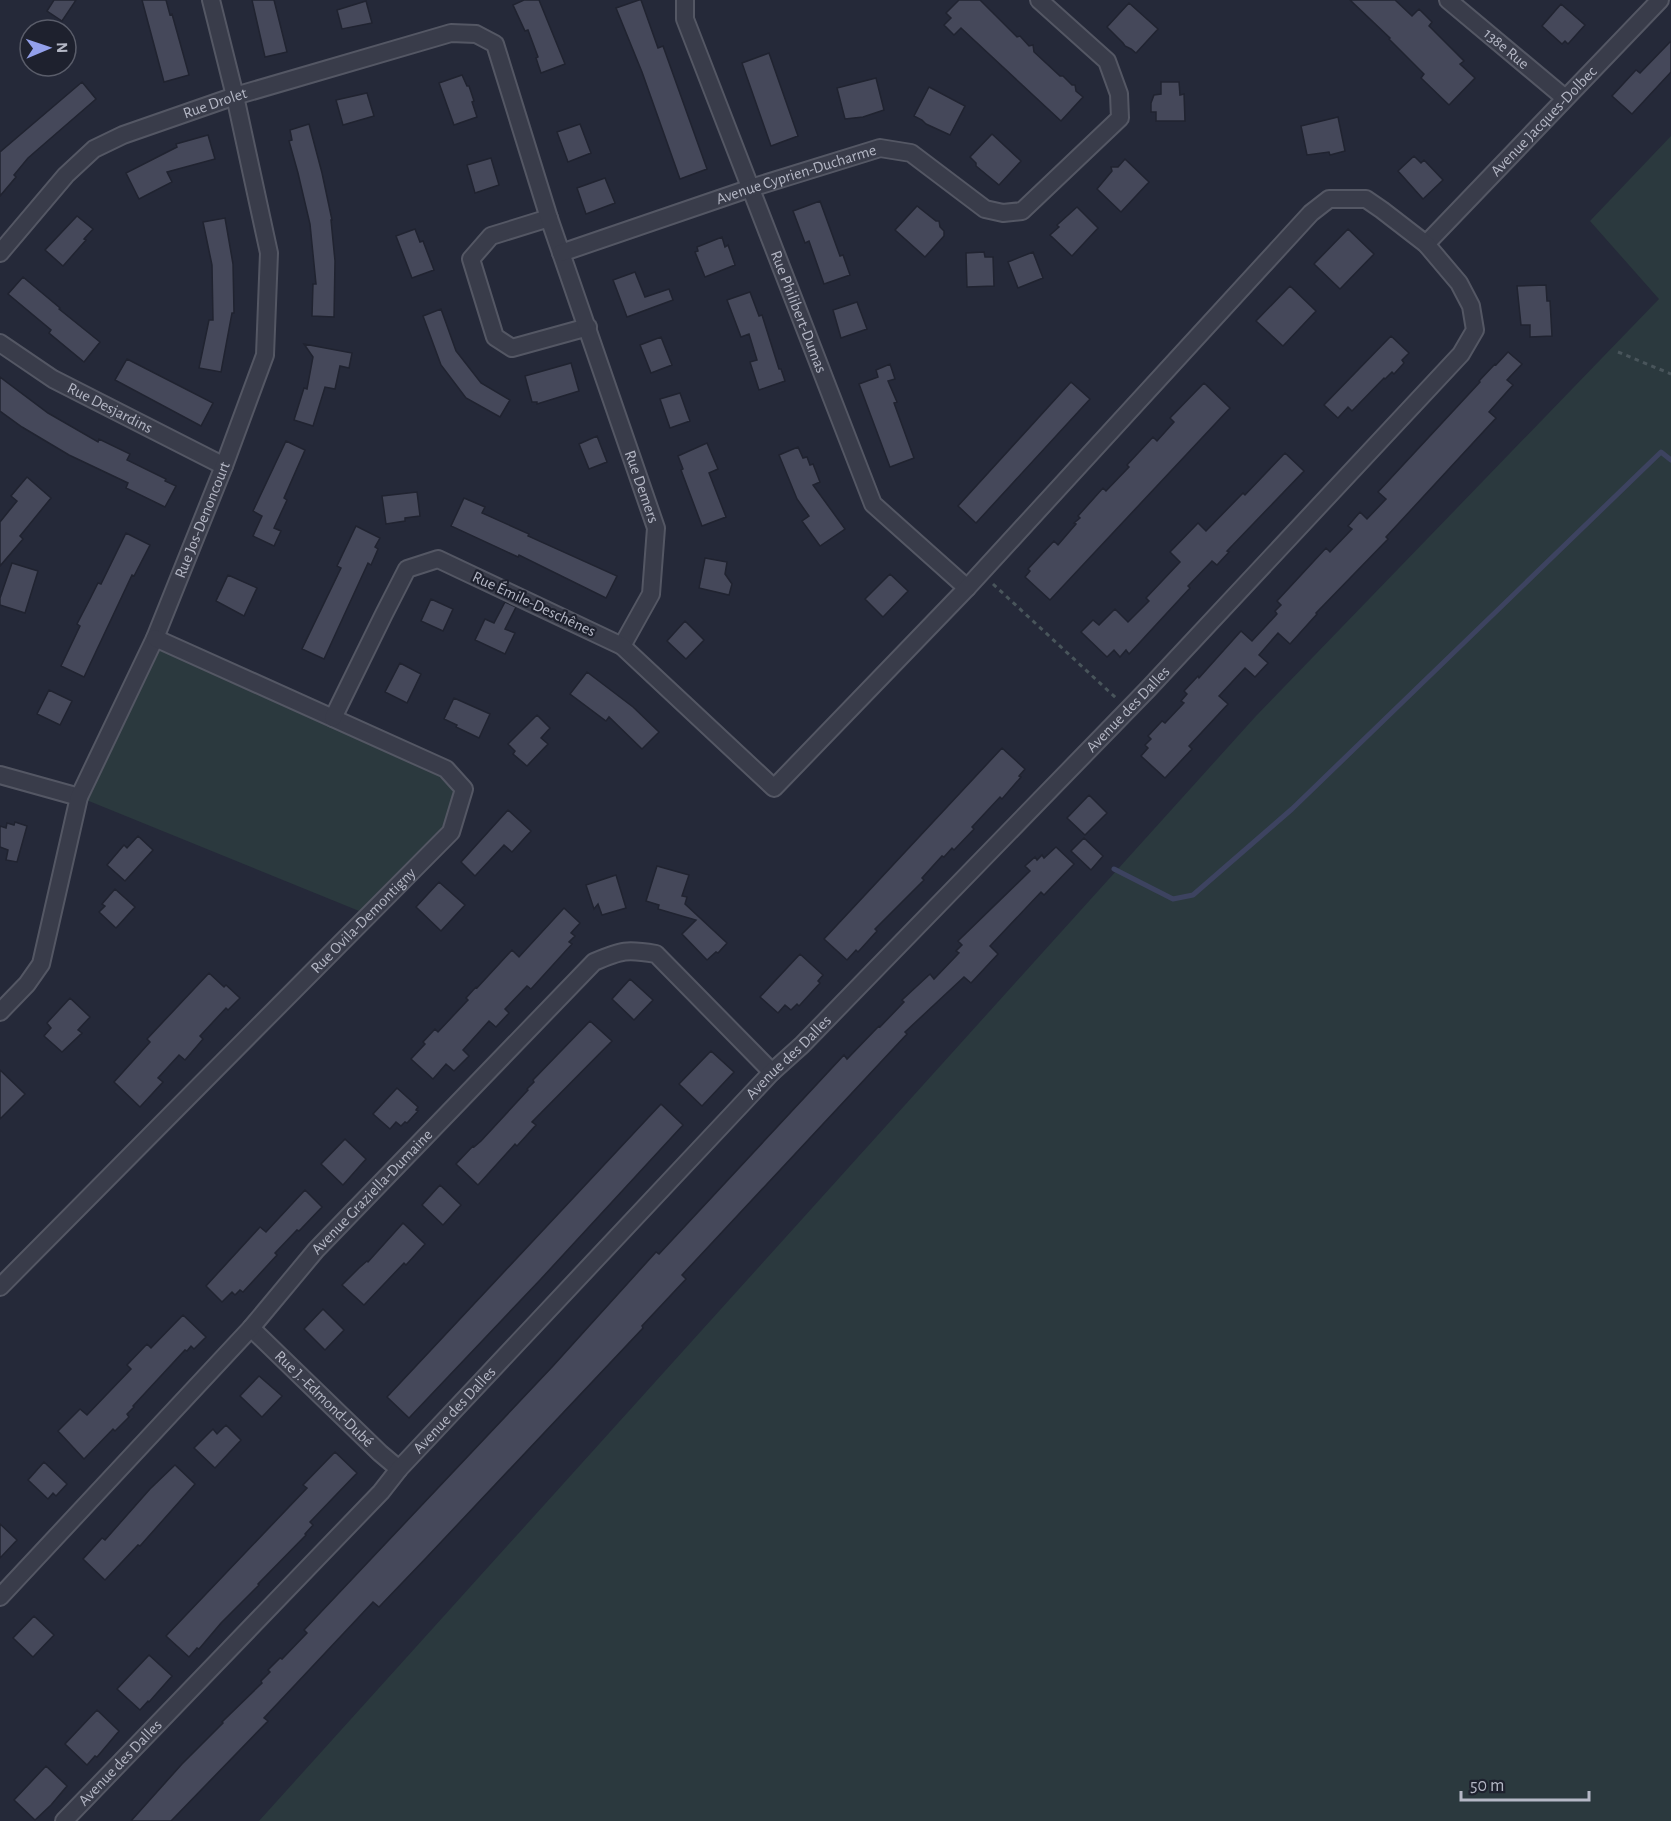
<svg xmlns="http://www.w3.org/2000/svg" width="1671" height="1821" font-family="'Alegreya Sans',sans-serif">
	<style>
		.green { fill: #2b393e }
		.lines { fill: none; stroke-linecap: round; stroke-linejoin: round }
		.stream { stroke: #3d4360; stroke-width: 5 }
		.building { fill: #45485a; stroke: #202330; stroke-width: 1.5 }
		.minor-casing { stroke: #545764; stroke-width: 20 }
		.path { stroke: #49555b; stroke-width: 3; stroke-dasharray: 4.5 4.5; stroke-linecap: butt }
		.minor { stroke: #393c4a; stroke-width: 16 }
		.labels { text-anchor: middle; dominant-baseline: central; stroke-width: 4.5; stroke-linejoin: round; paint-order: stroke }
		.street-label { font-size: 16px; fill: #b4b7c5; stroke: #1e212e }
	</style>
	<rect width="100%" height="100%" fill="#252939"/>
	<path class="green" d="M 1671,136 L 1671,1821 L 259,1821 L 1256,716 L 1659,299 L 1590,221 Z
		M 155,638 L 446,769 L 464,789 L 451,832 L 369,915 L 79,797 Z"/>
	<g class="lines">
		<path class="stream" d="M 1114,869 L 1173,899 L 1193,895 L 1292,809 L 1661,452 L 1671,460"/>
	</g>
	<path class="building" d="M 54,0 L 76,0 L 62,21 L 47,11 Z
		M 142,0 L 166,0 L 170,15 L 172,14 L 189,75 L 164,82 Z
		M 252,0 L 274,0 L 287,52 L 265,57 Z
		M 524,0 L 539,0 L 565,64 L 541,73 L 536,58 L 538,57 L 528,30 L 525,31 L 513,5 Z
		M 639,0 L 641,0 L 658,48 L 663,46 L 707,169 L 680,179 L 642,72 L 616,8 Z
		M 959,0 L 980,0 L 1017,37 L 1020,36 L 1029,46 L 1033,45 L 1034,52 L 1060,76 L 1063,76 L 1072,85 L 1075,85 L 1076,91 L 1083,97 L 1061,121 L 961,28 L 954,35 L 944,25 L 951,18 L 946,13 Z
		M 1350,0 L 1395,0 L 1412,16 L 1419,9 L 1432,22 L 1429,26 L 1464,61 L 1460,64 L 1475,78 L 1449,105 L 1421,78 L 1424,74 L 1389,39 L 1390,38 Z
		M 366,1 L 372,23 L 342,29 L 337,10 Z
		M 1129,3 L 1158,29 L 1136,53 L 1131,49 L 1125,46 L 1123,43 L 1107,27 Z
		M 1561,4 L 1585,25 L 1568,44 L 1565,41 L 1562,44 L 1542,26 Z
		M 1671,41 L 1671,72 L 1632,114 L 1612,96 L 1636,70 L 1640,73 Z
		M 769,53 L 798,136 L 771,146 L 742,63 Z
		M 462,75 L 467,86 L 469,86 L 474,101 L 472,102 L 477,117 L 454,125 L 439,83 Z
		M 876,78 L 884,110 L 863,117 L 845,119 L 837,88 Z
		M 82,82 L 96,99 L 28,158 L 14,175 L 16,177 L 0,196 L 0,152 Z
		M 1161,82 L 1179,82 L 1180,95 L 1184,94 L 1185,121 L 1156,121 L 1156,112 L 1151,112 L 1151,103 L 1154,95 L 1161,94 Z
		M 929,87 L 965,106 L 950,135 L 926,124 L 922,120 L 914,116 Z
		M 367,93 L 374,116 L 343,125 L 336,100 Z
		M 1338,117 L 1345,151 L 1330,155 L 1329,152 L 1307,155 L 1301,126 Z
		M 309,124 L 322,173 L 332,220 L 331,220 L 335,261 L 334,317 L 312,316 L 313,284 L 316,284 L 310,224 L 298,173 L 289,141 L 292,140 L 290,130 Z
		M 580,124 L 591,153 L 568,162 L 557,132 Z
		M 992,134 L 1021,161 L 999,185 L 976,166 L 976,163 L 970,157 Z
		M 208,135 L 215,159 L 167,172 L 172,182 L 139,199 L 126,173 L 177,147 L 176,144 Z
		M 1414,156 L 1421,163 L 1424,160 L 1443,180 L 1423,199 L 1398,171 Z
		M 491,158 L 499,185 L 475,193 L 467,165 Z
		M 1125,159 L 1149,182 L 1121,212 L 1097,189 L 1112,171 L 1111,167 L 1118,167 Z
		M 605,178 L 615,203 L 586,214 L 577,188 Z
		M 820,201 L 840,256 L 843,255 L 850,275 L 824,284 L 809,241 L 805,243 L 793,211 Z
		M 917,206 L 936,221 L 939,221 L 940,227 L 944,231 L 944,236 L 925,257 L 895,230 Z
		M 1077,207 L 1098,228 L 1072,256 L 1050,235 L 1059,227 L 1057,225 Z
		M 77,216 L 93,229 L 84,239 L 86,240 L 63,266 L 45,250 Z
		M 225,218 L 233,264 L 234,313 L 232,313 L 221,372 L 199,368 L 209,320 L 213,320 L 212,265 L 203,222 Z
		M 415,229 L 420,242 L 423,241 L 434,270 L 412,278 L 396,236 Z
		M 1348,229 L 1374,254 L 1340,289 L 1314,264 Z
		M 722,237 L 725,247 L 728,245 L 735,265 L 705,277 L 695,252 L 698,251 L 697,247 Z
		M 984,252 L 985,257 L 993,257 L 994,286 L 967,287 L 966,253 Z
		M 1033,252 L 1043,278 L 1018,288 L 1008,262 Z
		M 635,272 L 645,297 L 669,289 L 673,300 L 627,317 L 613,280 Z
		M 23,277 L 60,308 L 59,309 L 100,342 L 84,362 L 49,333 L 51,330 L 8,294 Z
		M 1546,285 L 1547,301 L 1550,301 L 1552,336 L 1530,337 L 1530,325 L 1521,325 L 1517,286 Z
		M 1290,286 L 1316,311 L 1283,346 L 1256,321 Z
		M 750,292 L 759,316 L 762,315 L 779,369 L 781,369 L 785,381 L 759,390 L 750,362 L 757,360 L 749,334 L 741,337 L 727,300 Z
		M 857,302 L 867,329 L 841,338 L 833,310 Z
		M 441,309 L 456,351 L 481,383 L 510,400 L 500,417 L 466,398 L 441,365 L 423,316 Z
		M 1391,336 L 1409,353 L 1402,360 L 1404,363 L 1394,374 L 1392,372 L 1385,379 L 1384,378 L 1352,411 L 1348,407 L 1338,418 L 1324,405 Z
		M 661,337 L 672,365 L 651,373 L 640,345 Z
		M 304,344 L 352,353 L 349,368 L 340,366 L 335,389 L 325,387 L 313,426 L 294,420 L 304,388 L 307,389 L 313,357 Z
		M 1508,352 L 1522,364 L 1507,380 L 1513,385 L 1489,412 L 1496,418 L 1386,537 L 1388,539 L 1316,613 L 1317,614 L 1290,644 L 1278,633 L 1259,655 L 1268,663 L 1255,677 L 1245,668 L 1219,696 L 1228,704 L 1189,746 L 1192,749 L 1165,778 L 1141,756 L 1148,748 L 1145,745 L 1151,739 L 1148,736 L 1162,721 L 1165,723 L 1184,703 L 1181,701 L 1187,694 L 1184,691 L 1198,676 L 1199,678 L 1241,631 L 1252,641 L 1277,614 L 1275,611 L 1281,605 L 1277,601 L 1326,548 L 1330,552 L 1352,529 L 1348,526 L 1360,512 L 1367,519 L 1386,499 L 1378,492 L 1480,382 L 1479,381 L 1495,364 L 1496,365 Z
		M 127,359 L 213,403 L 201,426 L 115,380 Z
		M 571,363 L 579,391 L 537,404 L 537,402 L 532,402 L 525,376 Z
		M 890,364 L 895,379 L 888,381 L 897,402 L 894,403 L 914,458 L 890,467 L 859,384 L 878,377 L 876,370 Z
		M 0,377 L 48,413 L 98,442 L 99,439 L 130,454 L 127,460 L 166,479 L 165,481 L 176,486 L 165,507 L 126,488 L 128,483 L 69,455 L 22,427 L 0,411 Z
		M 1071,382 L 1090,399 L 976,523 L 958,506 Z
		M 1204,383 L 1230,408 L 1050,600 L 1025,577 L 1030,571 L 1028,569 L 1054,541 L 1058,545 L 1076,524 L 1074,523 L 1080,518 L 1078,516 L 1103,488 L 1106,491 L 1129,467 L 1127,465 L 1153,437 L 1157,441 L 1174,422 L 1170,418 Z
		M 680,393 L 690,421 L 670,428 L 660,399 Z
		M 597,436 L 607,462 L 589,469 L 579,444 Z
		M 286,441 L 305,450 L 284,498 L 287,500 L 274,528 L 281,531 L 274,546 L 253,536 L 262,516 L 253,511 Z
		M 707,443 L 718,469 L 709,473 L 726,517 L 702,526 L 681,470 L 683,469 L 678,456 Z
		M 798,447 L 803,458 L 807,457 L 810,465 L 813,464 L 820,482 L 813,485 L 845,529 L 820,546 L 802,521 L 809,516 L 797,499 L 779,455 Z
		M 1285,453 L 1304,471 L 1227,551 L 1229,552 L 1217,565 L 1212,561 L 1188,586 L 1190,588 L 1129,654 L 1126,650 L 1120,657 L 1114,650 L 1107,657 L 1081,632 L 1093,620 L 1099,625 L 1115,609 L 1128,622 L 1149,601 L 1146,598 L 1180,562 L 1170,552 L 1198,523 L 1206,531 L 1243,493 L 1245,495 Z
		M 27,477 L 51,498 L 20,536 L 23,539 L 0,566 L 0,522 L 17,501 L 11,496 Z
		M 417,492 L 420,516 L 405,518 L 405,521 L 386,524 L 382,496 Z
		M 464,498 L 485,507 L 482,513 L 529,534 L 528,536 L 617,576 L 606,598 L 519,555 L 518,557 L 451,526 Z
		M 356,526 L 380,538 L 375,547 L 378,549 L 371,565 L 368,563 L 324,659 L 302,649 L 341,568 L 337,566 Z
		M 126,533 L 150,545 L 134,576 L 132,575 L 84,677 L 61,666 L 80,626 L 77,624 L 91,597 L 98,583 L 101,584 Z
		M 705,558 L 727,562 L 725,574 L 732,584 L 729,595 L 699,588 Z
		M 12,563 L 38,571 L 25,613 L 0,605 L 0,598 Z
		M 890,574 L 908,591 L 883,617 L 865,599 Z
		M 228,575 L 257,588 L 244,616 L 216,601 Z
		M 431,599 L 453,609 L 443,631 L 421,621 Z
		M 505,602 L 516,607 L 505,629 L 515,633 L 505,654 L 475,640 L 485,619 L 494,623 Z
		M 685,621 L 704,640 L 686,659 L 667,641 Z
		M 400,663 L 421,674 L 407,703 L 385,692 Z
		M 587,672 L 633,707 L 659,732 L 642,749 L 609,717 L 606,721 L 570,694 Z
		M 49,690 L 72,701 L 60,725 L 37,714 Z
		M 454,698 L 490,714 L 479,738 L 456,727 L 457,725 L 444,719 Z
		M 537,715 L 550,728 L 541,738 L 548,744 L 527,766 L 513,754 L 515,751 L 508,744 Z
		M 1002,748 L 1025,769 L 1019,776 L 1021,777 L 1002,799 L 1000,797 L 972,827 L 974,829 L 954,850 L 952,848 L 944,857 L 942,856 L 922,878 L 924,880 L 875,929 L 877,931 L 858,952 L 856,950 L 847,960 L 824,939 Z
		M 1089,795 L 1107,813 L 1085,835 L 1067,818 Z
		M 508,810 L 531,831 L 512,852 L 504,845 L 475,876 L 461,862 Z
		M 15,822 L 27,826 L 17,862 L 6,860 L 8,850 L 0,847 L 0,826 L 6,828 L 7,823 L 14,825 Z
		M 138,836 L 153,850 L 125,881 L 107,865 L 124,845 L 127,848 Z
		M 1084,838 L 1103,856 L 1091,870 L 1071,851 Z
		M 1056,847 L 1074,864 L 1044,895 L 1041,892 L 990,946 L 998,954 L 971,983 L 964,977 L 905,1032 L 907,1034 L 682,1275 L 686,1279 L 642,1326 L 643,1328 L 426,1558 L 379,1607 L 373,1602 L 264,1718 L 268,1721 L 171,1821 L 131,1821 L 182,1764 L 223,1723 L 222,1722 L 262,1683 L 261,1681 L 270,1672 L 268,1670 L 280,1658 L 282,1659 L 307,1633 L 304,1630 L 553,1366 L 656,1252 L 659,1254 L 844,1055 L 847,1059 L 879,1026 L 880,1027 L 904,1002 L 902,1000 L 930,974 L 934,979 L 959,953 L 956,951 L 962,945 L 958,941 L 1030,871 L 1025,866 L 1035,857 L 1037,860 L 1042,855 L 1044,858 Z
		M 657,866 L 689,875 L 682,896 L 687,897 L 685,904 L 727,943 L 718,953 L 716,952 L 707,960 L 682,934 L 696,920 L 658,909 L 659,905 L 646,901 Z
		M 616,875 L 626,908 L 602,915 L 598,904 L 594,909 L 586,885 Z
		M 439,882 L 465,905 L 441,931 L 416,907 Z
		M 115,889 L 135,907 L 116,928 L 99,912 L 105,906 L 102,904 Z
		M 564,908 L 580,923 L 571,933 L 575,936 L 569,942 L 572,944 L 531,989 L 527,986 L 505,1009 L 509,1013 L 496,1027 L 489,1021 L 463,1050 L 469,1056 L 454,1071 L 446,1064 L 433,1079 L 411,1059 L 425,1044 L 423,1042 L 435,1029 L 438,1032 L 468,1000 L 466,998 L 476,987 L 477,988 L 512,950 L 519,957 Z
		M 800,954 L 823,975 L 818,981 L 820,983 L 799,1006 L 797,1004 L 791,1010 L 785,1005 L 778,1013 L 760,997 Z
		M 209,973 L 224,987 L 226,985 L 240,998 L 228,1010 L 226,1008 L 200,1036 L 203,1039 L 185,1060 L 179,1055 L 158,1078 L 163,1082 L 140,1107 L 114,1082 L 150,1042 L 147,1039 Z
		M 630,979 L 653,1000 L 634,1020 L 612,999 Z
		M 70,998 L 90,1017 L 78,1030 L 82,1033 L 62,1052 L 44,1036 L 51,1028 L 47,1023 Z
		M 590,1021 L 612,1041 L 532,1122 L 536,1125 L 517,1146 L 515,1144 L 478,1185 L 456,1164 L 473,1146 L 474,1147 L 481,1141 L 528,1090 L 527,1089 L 534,1082 L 533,1080 Z
		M 711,1051 L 734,1072 L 702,1106 L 679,1084 Z
		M 0,1070 L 25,1094 L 0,1119 Z
		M 397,1088 L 418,1107 L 416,1110 L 418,1111 L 407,1123 L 405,1122 L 401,1126 L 396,1122 L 390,1129 L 373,1114 Z
		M 661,1104 L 683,1125 L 540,1280 L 409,1418 L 387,1397 Z
		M 345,1139 L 366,1159 L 343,1185 L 321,1164 Z
		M 440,1185 L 461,1205 L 443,1225 L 422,1205 Z
		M 305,1190 L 322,1207 L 299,1231 L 297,1230 L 275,1253 L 277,1255 L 243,1292 L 240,1290 L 235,1295 L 232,1292 L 222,1302 L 206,1286 L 260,1227 L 266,1232 Z
		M 403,1223 L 425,1244 L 406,1265 L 404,1263 L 364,1305 L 342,1285 L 359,1268 L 367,1261 L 368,1262 Z
		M 323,1309 L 344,1330 L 325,1350 L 304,1329 Z
		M 183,1315 L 206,1337 L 194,1349 L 191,1346 L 187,1351 L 185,1350 L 133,1406 L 134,1407 L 127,1414 L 129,1417 L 115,1431 L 113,1429 L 84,1459 L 58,1431 L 80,1409 L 87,1415 L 131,1369 L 127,1365 L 147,1344 L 151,1348 Z
		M 259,1376 L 282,1396 L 262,1417 L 240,1396 Z
		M 226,1425 L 241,1440 L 215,1468 L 194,1448 L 213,1429 L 217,1434 Z
		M 335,1452 L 357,1473 L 310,1522 L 313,1525 L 305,1534 L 306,1535 L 258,1584 L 259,1585 L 221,1623 L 199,1649 L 197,1648 L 189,1657 L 166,1636 L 307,1488 L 303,1485 Z
		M 44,1462 L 67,1484 L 56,1496 L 53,1493 L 48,1499 L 28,1480 Z
		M 175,1465 L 195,1484 L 140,1546 L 138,1545 L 105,1580 L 83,1559 L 102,1538 L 105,1540 L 150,1489 Z
		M 0,1524 L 17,1540 L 0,1558 Z
		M 34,1616 L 54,1635 L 33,1657 L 13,1638 Z
		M 149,1655 L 172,1676 L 149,1702 L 148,1701 L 140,1710 L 117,1689 Z
		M 97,1710 L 119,1731 L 97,1757 L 95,1756 L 87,1765 L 65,1744 Z
		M 46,1766 L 67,1786 L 51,1805 L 35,1820 L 14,1800 Z"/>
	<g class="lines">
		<g class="minor-casing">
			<g id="minor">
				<path id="s1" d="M 685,0 L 685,19 L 873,504 L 967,588"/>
				<path id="s2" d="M 1448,0 L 1565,98"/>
				<path d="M 549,218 L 491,236 L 471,259 L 495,337 L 512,348 L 588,327"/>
				<path id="s3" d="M 1426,244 L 1660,0"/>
				<path id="s4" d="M 0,253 L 66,175 L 94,149 L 123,135 L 235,96 L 451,33 L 476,34 L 495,44 L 549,218 L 656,528 L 651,594 L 622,646"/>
				<path id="s5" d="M 561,253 L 751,188 L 880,148 L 911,153 L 985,209 L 1003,213 L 1022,211 L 1120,118 L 1119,94 L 1107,61 L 1039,0"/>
				<path id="s6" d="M 0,343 L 53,379 L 224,466"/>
				<path d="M 0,775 L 79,797"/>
				<path id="s7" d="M 0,1012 L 27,984 L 41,964 L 79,797 L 155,638 L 224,466 L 265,355 L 269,253 L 235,96 L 211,0"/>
				<path id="s8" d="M 0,1287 L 451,832 L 464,789 L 446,769 L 155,638"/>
				<path id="s9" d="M 251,1328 L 380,1453 L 399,1469"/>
				<path id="s10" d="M 0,1597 L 251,1328 L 316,1250 L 594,962 C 622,950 627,949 656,954 L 772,1072"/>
				<path id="s11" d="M 64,1821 L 381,1492 L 399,1469 L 772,1072 L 802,1045 L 1148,689 L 1461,354 L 1475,330 L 1471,306 L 1459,283 L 1426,244 L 1382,210 L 1366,199 L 1329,199 L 1311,213 L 967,588 L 774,788 L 622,646 L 438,559 L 407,569 L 384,614 L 333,718"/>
			</g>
		</g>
		<path class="path" d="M 1618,352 L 1671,374
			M 993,584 L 1116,698"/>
		<use href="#minor" class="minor"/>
	</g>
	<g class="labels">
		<g class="street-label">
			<text stroke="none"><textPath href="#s2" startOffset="76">138e Rue</textPath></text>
			<text stroke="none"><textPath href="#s4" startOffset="270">Rue Drolet</textPath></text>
			<text stroke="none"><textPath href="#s3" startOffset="170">Avenue Jacques-Dolbec</textPath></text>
			<text stroke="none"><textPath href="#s5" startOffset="248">Avenue Cyprien-Ducharme</textPath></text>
			<text stroke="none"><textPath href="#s1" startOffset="333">Rue Philibert-Dumas</textPath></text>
			<text stroke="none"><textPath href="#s6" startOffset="128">Rue Desjardins</textPath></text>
			<text stroke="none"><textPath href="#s4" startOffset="1029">Rue Demers</textPath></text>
			<text stroke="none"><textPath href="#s7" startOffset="538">Rue Jos-Denoncourt</textPath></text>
			<text transform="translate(534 604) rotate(25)">Rue Émile-Deschênes</text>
			<text stroke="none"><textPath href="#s11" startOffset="1539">Avenue des Dalles</textPath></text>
			<text stroke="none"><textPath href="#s8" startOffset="516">Rue Ovila-Demontigny</textPath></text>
			<text stroke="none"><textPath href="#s11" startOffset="1053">Avenue des Dalles</textPath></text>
			<text stroke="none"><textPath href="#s10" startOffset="550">Avenue Graziella-Dumaine</textPath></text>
			<text stroke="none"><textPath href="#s9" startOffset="102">Rue J.-Edmond-Dubé</textPath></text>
			<text stroke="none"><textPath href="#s11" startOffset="567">Avenue des Dalles</textPath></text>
			<text stroke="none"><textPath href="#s11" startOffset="81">Avenue des Dalles</textPath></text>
		</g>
	</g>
	<g transform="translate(48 48) rotate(88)"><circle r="28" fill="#1e212e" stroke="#5a5d6a" stroke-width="1.5"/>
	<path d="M0-4.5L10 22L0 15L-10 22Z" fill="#93a0eb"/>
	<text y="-9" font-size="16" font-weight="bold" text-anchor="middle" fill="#b4b7c5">N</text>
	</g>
	<path d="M1461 1791v9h128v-9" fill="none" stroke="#b4b7c5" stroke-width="3"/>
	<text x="1470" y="1791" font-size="18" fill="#b4b7c5" stroke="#1e212e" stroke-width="4.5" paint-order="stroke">50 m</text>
</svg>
